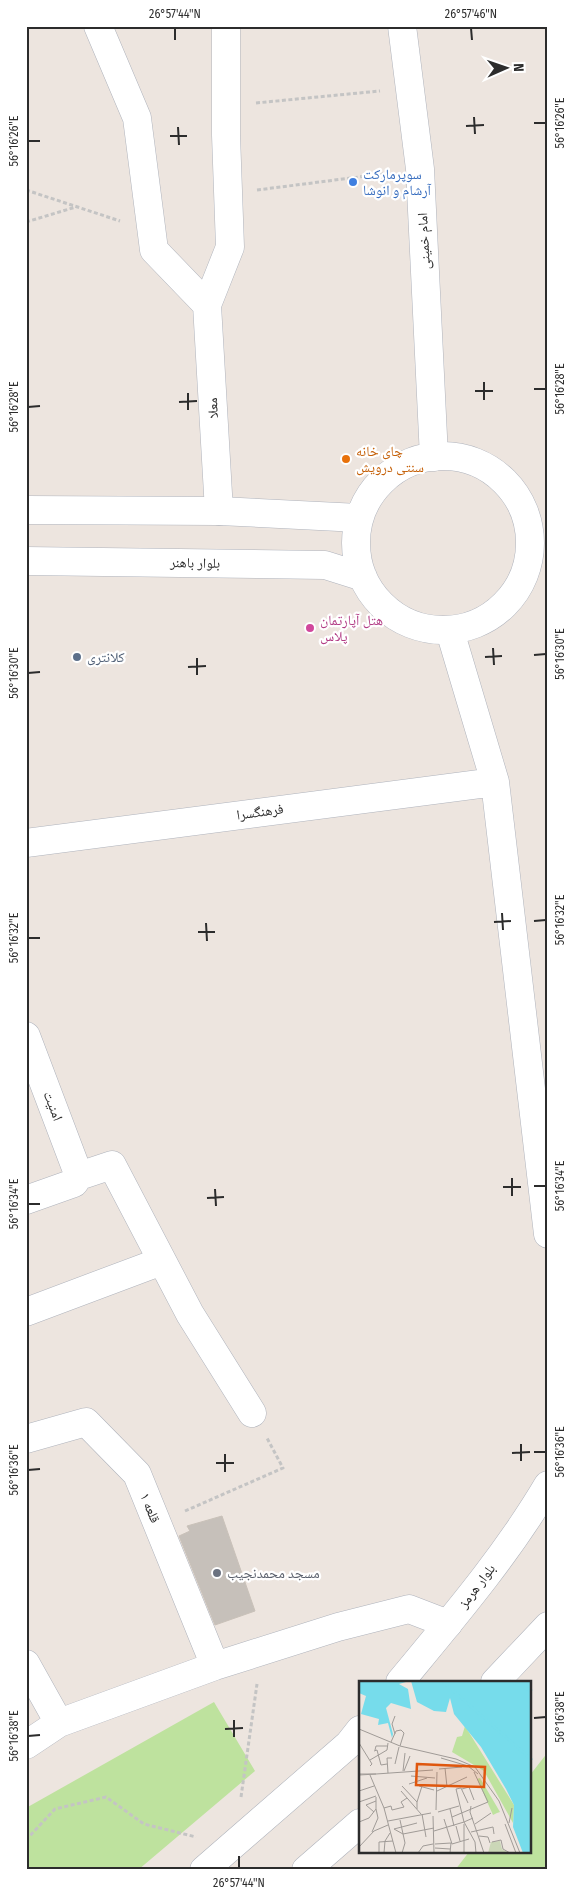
<svg xmlns="http://www.w3.org/2000/svg" width="574" height="1896" font-family="'Fira Sans Condensed','Noto Naskh Arabic',sans-serif">
	<style>
		.green { fill: #bee29e }
		.building { fill: #c6c0ba; stroke: #c9c1b9 }
		.lines { fill: none; stroke-linecap: round; stroke-linejoin: round }
		.street-casing { stroke: #afb3bc; stroke-width: 29 }
		.secondary-casing { stroke: #afb3bc; stroke-width: 29 }
		.path { stroke: #c4c4c4; stroke-width: 3; stroke-dasharray: 4 2.5; stroke-linecap: butt }
		.street { stroke: #fff; stroke-width: 28 }
		.secondary { stroke: #fff; stroke-width: 28 }
		.ticks { fill: none; stroke: #2c2c2c; stroke-width: 2 }
		.shop-dot { fill: #3f7fe0; stroke: #fff; stroke-width: 2 }
		.food-dot { fill: #e8710a; stroke: #fff; stroke-width: 2 }
		.hotel-dot { fill: #d1479c; stroke: #fff; stroke-width: 2 }
		.service-dot { fill: #5c6f8a; stroke: #fff; stroke-width: 2 }
		.worship-dot { fill: #6b7280; stroke: #fff; stroke-width: 2 }
		.labels { text-anchor: middle; dominant-baseline: central; stroke-width: 4.5; stroke-linejoin: round; paint-order: stroke }
		.shop-label { font-size: 14px; fill: #366cbe; stroke: #fff; text-anchor: start }
		.street-label { font-size: 14px; fill: #2c2c2c; stroke: #fff }
		.food-label { font-size: 14px; fill: #c56008; stroke: #fff; text-anchor: start }
		.hotel-label { font-size: 14px; fill: #b23c85; stroke: #fff; text-anchor: start }
		.service-label { font-size: 14px; fill: #4e5e75; stroke: #fff; text-anchor: start }
		.worship-label { font-size: 14px; fill: #5b616d; stroke: #fff; text-anchor: start }
		.inset-river { fill: none; stroke: #76dceb; stroke-width: 2.5 }
		.inset-road { fill: none; stroke: #a09b97; stroke-width: 1 }
		.view { fill: #df570e; fill-opacity: 0.15; stroke: #df570e; stroke-width: 2.5 }
		.inset-edge { fill: none; stroke: #2c2c2c; stroke-width: 2.5 }
		.neatline { fill: none; stroke: #2c2c2c; stroke-width: 2 }
		.ticks-label { font-size: 12px; text-anchor: middle; fill: #2c2c2c }
	</style>
	<rect width="100%" height="100%" fill="#ede5df"/>
	<path class="green" d="M 214,1702 L 255,1771 L 138,1870 L 26,1870 L 26,1808 Z
		M 548,1752 L 548,1870 L 455,1870 L 469,1852 L 530,1852 L 530,1775 Z"/>
	<path class="building" d="M 222,1516 L 255,1611 L 215,1625 L 179,1536 L 190,1531 L 187,1526 Z"/>
	<g class="lines">
		<g class="street-casing">
			<path id="street" d="M 98,26 L 137,118 L 154,250 L 207,305
				M 219,511 L 207,305 L 230,247 L 226,135 L 226,26
				M 450,631 L 495,782 L 548,1234
				M 26,843 L 495,782
				M 26,1036 L 79,1176
				M 26,1200 L 74,1183 L 79,1176 L 112,1165 L 190,1314 L 252,1413
				M 26,1312 L 162,1261
				M 26,1439 L 86,1422 L 137,1474 L 215,1666
				M 26,1664 L 59,1723
				M 26,1745 L 59,1723 L 215,1666 L 338,1627 L 409,1609 L 448,1624"/>
		</g>
		<g class="secondary-casing">
			<path id="secondary" d="M 402,26 L 420,169 L 434,457
				M356 543a87 87 0 1 1 174 0a87 87 0 1 1-174 0Z
				M 26,510 L 219,511 L 359,518
				M 26,561 L 325,565 L 363,577
				M 400,1682 C 452,1619 506,1556 548,1485
				M 495,1682 L 548,1626
				M 204,1870 L 349,1744 L 360,1730
				M 306,1870 L 360,1823"/>
		</g>
		<path class="path" d="M 256,103 L 380,91
			M 26,190 L 120,221
			M 257,190 L 390,173
			M 26,222 L 76,207
			M 185,1511 L 283,1468 L 267,1438
			M 241,1797 L 257,1684
			M 26,1840 L 55,1809 L 106,1797 L 144,1824 L 196,1837"/>
		<use href="#street" class="street"/>
		<use href="#secondary" class="secondary"/>
	</g>
	<path class="ticks" d="M 175,28 L 175,40M 471,28 L 472,40M 474,117 L 475,134M 534,123 L 546,123M 466,126 L 484,125M 178,127 L 179,145M 170,136 L 187,136M 28,141 L 40,141M 484,382 L 484,400M 534,389 L 546,389M 475,391 L 493,391M 188,393 L 188,410M 179,402 L 197,401M 28,407 L 40,406M 493,648 L 494,665M 534,655 L 546,654M 485,657 L 502,656M 197,658 L 197,675M 188,667 L 206,666M 28,673 L 40,672M 502,913 L 503,930M 534,921 L 546,920M 494,922 L 511,921M 206,923 L 207,941M 198,932 L 215,932M 28,938 L 40,938M 512,1178 L 512,1196M 534,1186 L 546,1186M 503,1187 L 521,1187M 215,1189 L 216,1206M 207,1198 L 224,1197M 28,1204 L 40,1204M 521,1444 L 521,1461M 534,1452 L 546,1452M 512,1453 L 530,1452M 225,1454 L 225,1472M 216,1463 L 234,1463M 28,1470 L 40,1469M 534,1718 L 546,1717M 234,1720 L 234,1737M 225,1729 L 243,1728M 28,1736 L 40,1735M 239,1856 L 239,1868"/>
	<circle class="shop-dot" cx="353" cy="182" r="5"/>
	<circle class="food-dot" cx="346" cy="459" r="5"/>
	<circle class="hotel-dot" cx="310" cy="628" r="5"/>
	<circle class="service-dot" cx="77" cy="657" r="5"/>
	<circle class="worship-dot" cx="217" cy="1573" r="5"/>
	<g class="labels">
		<g class="shop-label">
			<text x="363" y="174">سوپرمارکت<tspan x="363" dy="16">آرشام و انوشا</tspan></text>
		</g>
		<g class="street-label">
			<text transform="translate(424 241) rotate(-93)">امام خمینی</text>
			<text transform="translate(213 408) rotate(-93)">معلا</text>
			<text transform="translate(195 563) rotate(1)">بلوار باهنر</text>
			<text transform="translate(260 812) rotate(-8)">فرهنگسرا</text>
			<text transform="translate(53 1106) rotate(69)">امنیت</text>
			<text transform="translate(150 1508) rotate(68)">قلعه ۱</text>
			<text transform="translate(477 1586) rotate(-53)">بلوار هرمز</text>
		</g>
		<g class="food-label">
			<text x="356" y="451">چای خانه<tspan x="356" dy="16">سنتی درویش</tspan></text>
		</g>
		<g class="hotel-label">
			<text x="320" y="620">هتل آپارتمان<tspan x="320" dy="16">پلاس</tspan></text>
		</g>
		<g class="service-label">
			<text x="87" y="657">کلانتری</text>
		</g>
		<g class="worship-label">
			<text x="227" y="1573">مسجد محمدنجیب</text>
		</g>
	</g>
	<g transform="translate(359 1681)">
		<rect width="172" height="172" fill="#ede5df"/>
		<path d="M 106,45 L 155,124 L 154,142 L 125,90 L 93,71 L 98,56 L 103,55 ZM 121,97 L 141,131 L 138,132 L 134,134 L 118,98 Z" fill="#bee29e"/>
		<path d="M 141,160 L 143,168 L 150,172 L 129,172 L 132,161 Z" fill="#cbd7b7"/>
		<path d="M 0,0 L 47,1 L 40,3 L 49,8 L 52,28 L 32,22 L 27,27 L 34,53 L 33,57 L 29,42 L 19,44 L 20,38 L 2,33 L 7,15 L 0,12 ZM 52,0 L 172,0 L 172,172 L 164,172 L 154,146 L 155,124 L 147,108 L 122,66 L 95,33 L 91,17 L 87,31 L 75,30 L 58,21 Z" fill="#76dceb"/>
		<path class="inset-river" d="M 83,0 L 173,79M 151,0 L 173,10"/>
		<path class="inset-road" d="M 0,48 L 41,65 L 97,78 L 116,86 L 140,120 L 161,172M 36,53 L 33,43 L 36,35M 32,61 L 37,50 L 42,49 L 45,52 L 41,65M 0,62 L 13,83 L 11,85M 16,69 L 17,65 L 28,65M 15,70 L 18,69 L 22,84 L 28,83M 82,77 L 109,85 L 119,93M 11,79 L 28,69 L 29,62M 36,83 L 40,66M 86,87 L 88,106M 80,88 L 103,86M 44,90 L 46,72M 45,90 L 51,75M 29,92 L 28,77 L 33,77M 0,93 L 17,93 L 0,94M 17,93 L 74,89M 11,94 L 25,127 L 37,172M 52,95 L 76,97M 50,103 L 68,97M 43,105 L 58,121 L 58,128M 60,105 L 75,109M 103,108 L 110,106 L 115,119M 0,110 L 15,105M 42,110 L 62,133M 78,110 L 108,96M 0,121 L 17,115M 58,121 L 63,105M 109,122 L 102,107 L 97,108 L 105,141 L 114,137M 112,125 L 111,131 L 125,172M 25,127 L 32,125 L 33,129 L 45,126 L 42,121 L 48,117M 91,128 L 95,145M 77,129 L 78,91M 15,131 L 7,124 L 17,120M 79,131 L 100,125M 63,133 L 67,156M 74,135 L 75,172M 93,136 L 129,121 L 115,91M 85,138 L 93,163 L 110,158M 41,139 L 46,162 L 43,172M 29,140 L 72,132M 0,141 L 10,137 L 17,128 L 17,116M 105,141 L 116,161 L 117,172M 150,142 L 153,127M 105,143 L 105,172M 116,143 L 132,132M 146,143 L 157,172M 97,145 L 101,160M 35,148 L 44,153 L 75,147M 35,148 L 58,142M 75,150 L 105,141M 13,151 L 19,137 L 17,128M 112,151 L 134,146 L 135,153M 120,155 L 129,156 L 131,162M 133,161 L 142,159 L 144,168 L 151,172M 76,163 L 92,162 L 91,172M 0,166 L 15,150 L 29,144M 76,167 L 91,168M 20,172 L 20,161 L 34,160M 25,172 L 26,160 L 31,152M 59,172 L 64,165 L 74,163"/>
		<path class="view" d="M 58,83 L 126,86 L 125,106 L 57,104 Z"/>
		<rect width="172" height="172" class="inset-edge"/>
	</g>
	<rect width="574" height="1896" fill="none" stroke="#ffffff" stroke-width="55"/>
	<g transform="translate(506 68) rotate(88)" stroke="#ffffff" stroke-width="4" paint-order="stroke">
	<path d="M0-4L9 19L0 12L-9 19Z" fill="#2c2c2c"/>
	<text y="-8" font-size="14" font-weight="bold" text-anchor="middle" fill="#2c2c2c">N</text>
	</g>
	<rect x="28" y="28" width="518" height="1840" class="neatline"/>
	<g class="ticks-label">
		<text x="175" y="18">26°57'44"N</text>
		<text x="471" y="18">26°57'46"N</text>
		<text transform="translate(560 123) rotate(-90)" y="4">56°16'26"E</text>
		<text transform="translate(14 141) rotate(-90)" y="4">56°16'26"E</text>
		<text transform="translate(560 389) rotate(-90)" y="4">56°16'28"E</text>
		<text transform="translate(14 407) rotate(-90)" y="4">56°16'28"E</text>
		<text transform="translate(560 654) rotate(-90)" y="4">56°16'30"E</text>
		<text transform="translate(14 673) rotate(-90)" y="4">56°16'30"E</text>
		<text transform="translate(560 920) rotate(-90)" y="4">56°16'32"E</text>
		<text transform="translate(14 938) rotate(-90)" y="4">56°16'32"E</text>
		<text transform="translate(560 1186) rotate(-90)" y="4">56°16'34"E</text>
		<text transform="translate(14 1204) rotate(-90)" y="4">56°16'34"E</text>
		<text transform="translate(560 1452) rotate(-90)" y="4">56°16'36"E</text>
		<text transform="translate(14 1470) rotate(-90)" y="4">56°16'36"E</text>
		<text transform="translate(560 1717) rotate(-90)" y="4">56°16'38"E</text>
		<text transform="translate(14 1736) rotate(-90)" y="4">56°16'38"E</text>
		<text x="239" y="1887">26°57'44"N</text>
	</g>
</svg>
